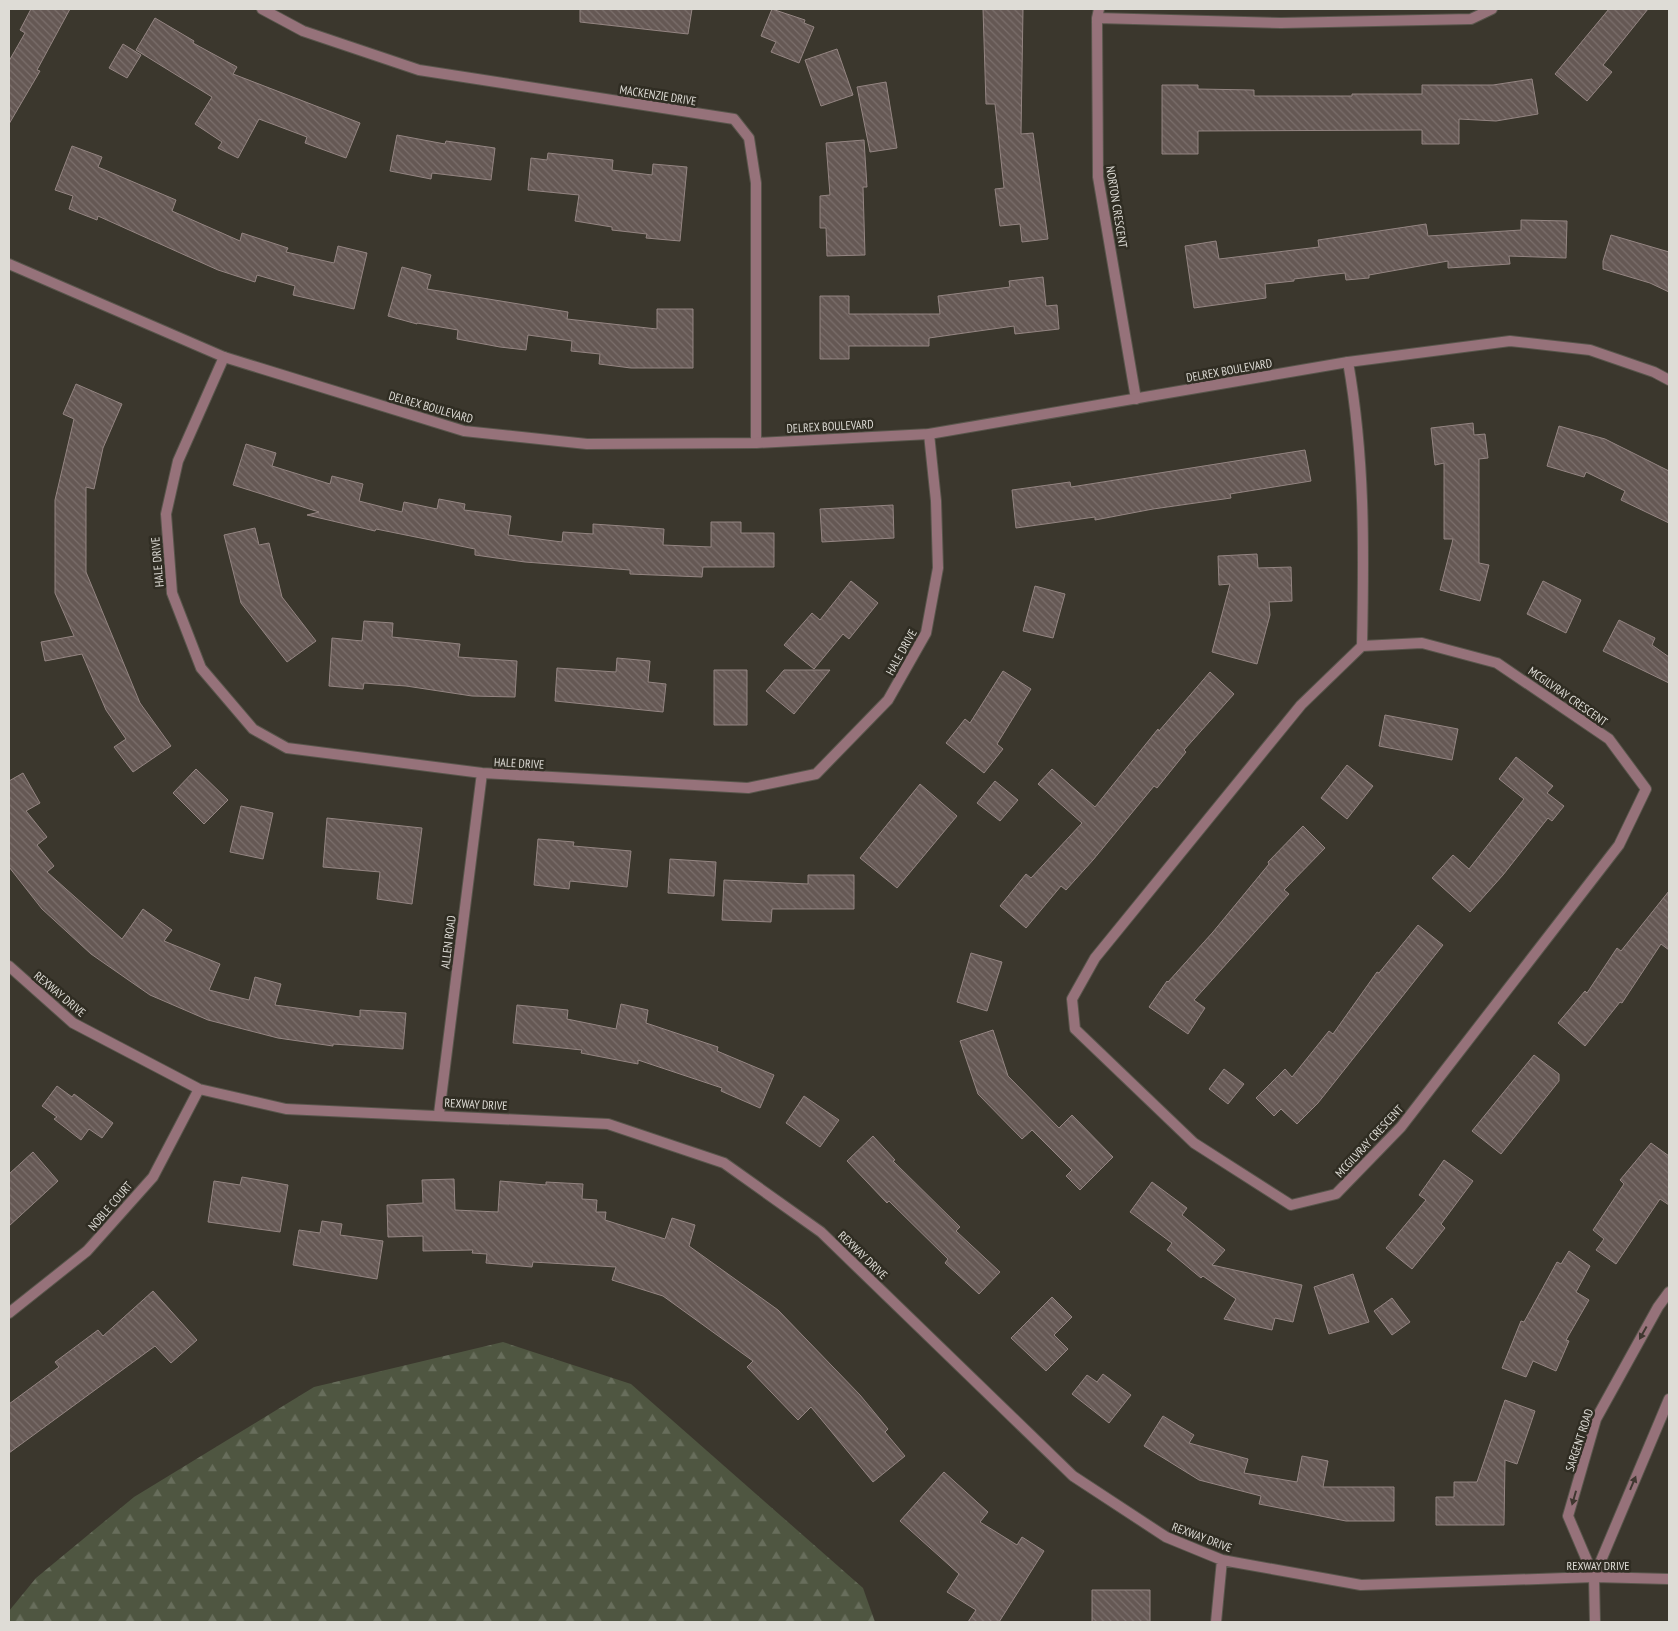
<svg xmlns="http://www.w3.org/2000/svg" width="1678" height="1631" font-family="'PT Sans Narrow',sans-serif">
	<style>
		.forest { fill: url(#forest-firs) }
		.building { fill: url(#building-back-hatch); stroke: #948582 }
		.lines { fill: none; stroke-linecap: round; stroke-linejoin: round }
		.minor-casing { stroke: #58554b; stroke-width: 12 }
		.tertiary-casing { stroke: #58554b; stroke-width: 12 }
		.minor { stroke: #96727a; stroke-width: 10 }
		.tertiary { stroke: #96727a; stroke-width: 10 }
		.oneway { fill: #3f3730 }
		.labels { text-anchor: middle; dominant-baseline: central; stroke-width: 5; stroke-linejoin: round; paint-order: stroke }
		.street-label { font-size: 12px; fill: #dedcd6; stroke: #302d23 }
	</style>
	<defs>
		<pattern id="forest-firs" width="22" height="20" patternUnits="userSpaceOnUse" patternTransform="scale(1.25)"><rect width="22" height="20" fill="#4f5641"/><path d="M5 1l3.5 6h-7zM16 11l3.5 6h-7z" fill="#686e5c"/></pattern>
		<pattern id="building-back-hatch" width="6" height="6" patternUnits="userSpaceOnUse" patternTransform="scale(1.25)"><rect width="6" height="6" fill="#655854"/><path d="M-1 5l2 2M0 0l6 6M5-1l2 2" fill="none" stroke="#7b6f6c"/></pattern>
	</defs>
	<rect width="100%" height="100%" fill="#3b372d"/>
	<path class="forest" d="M 503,1342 L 631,1384 L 863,1588 L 875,1622 L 9,1622 L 9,1611 L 36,1578 L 134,1497 L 314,1387 Z"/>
	<path class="building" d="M 31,9 L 70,9 L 37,70 L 40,71 L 9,124 L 9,61 L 25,33 L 20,30 Z
		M 580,9 L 692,9 L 688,34 L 580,22 Z
		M 772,9 L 805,20 L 804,23 L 814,27 L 799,63 L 771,52 L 776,42 L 761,36 Z
		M 983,9 L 1023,9 L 1021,134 L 1033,133 L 1048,239 L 1022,242 L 1020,224 L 1000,226 L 995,189 L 1004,188 L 995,104 L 986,104 Z
		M 1609,9 L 1648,9 L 1603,65 L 1612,72 L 1587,101 L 1555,74 Z
		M 155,18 L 194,41 L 193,43 L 237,67 L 233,74 L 360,123 L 346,158 L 305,143 L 307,137 L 259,119 L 238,158 L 218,148 L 222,142 L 195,124 L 212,97 L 136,50 Z
		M 123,44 L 141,55 L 127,78 L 109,68 Z
		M 837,49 L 853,95 L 821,106 L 805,60 Z
		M 1532,79 L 1538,114 L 1496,121 L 1459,119 L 1459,144 L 1422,144 L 1422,130 L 1198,131 L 1198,154 L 1162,154 L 1162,85 L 1198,85 L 1198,89 L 1254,90 L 1254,96 L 1352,96 L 1352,94 L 1422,94 L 1422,85 L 1493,85 Z
		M 886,82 L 897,148 L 870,152 L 857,87 Z
		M 397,135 L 445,144 L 446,141 L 495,148 L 491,180 L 432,173 L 431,179 L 390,171 Z
		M 864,140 L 867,187 L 863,187 L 865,255 L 827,256 L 826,228 L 820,228 L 820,196 L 830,195 L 826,143 Z
		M 72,146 L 102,157 L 98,167 L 176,200 L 172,211 L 240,241 L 242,233 L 288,248 L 286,252 L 334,263 L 338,246 L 367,253 L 354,309 L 293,295 L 295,286 L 257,275 L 255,282 L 218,270 L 98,216 L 97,220 L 69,209 L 73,196 L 55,190 Z
		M 548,153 L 613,160 L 612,170 L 652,175 L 653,164 L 687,167 L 680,241 L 646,238 L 647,234 L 612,230 L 612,227 L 575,221 L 579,195 L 528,190 L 531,158 L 547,160 Z
		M 1521,220 L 1567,221 L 1566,258 L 1509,256 L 1510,264 L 1448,268 L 1448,261 L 1369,275 L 1369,278 L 1346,280 L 1345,273 L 1294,279 L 1294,281 L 1265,284 L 1266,298 L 1194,308 L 1185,246 L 1216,241 L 1219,259 L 1319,247 L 1318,240 L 1426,224 L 1428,236 L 1521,230 Z
		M 1611,235 L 1669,252 L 1669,292 L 1650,283 L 1603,269 L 1603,261 Z
		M 402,267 L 431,275 L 427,289 L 568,312 L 567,319 L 657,329 L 657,309 L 693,309 L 693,368 L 631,368 L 599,364 L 600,354 L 571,351 L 572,341 L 528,335 L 526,350 L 500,347 L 457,339 L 458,330 L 417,323 L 417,324 L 388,316 Z
		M 1043,277 L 1046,306 L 1057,305 L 1059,329 L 1015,334 L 1014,326 L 929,338 L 929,346 L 849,346 L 849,359 L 820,359 L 820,296 L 849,296 L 849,314 L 940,314 L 938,296 L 1010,287 L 1009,281 Z
		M 76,384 L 122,404 L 103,448 L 94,489 L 86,487 L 86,572 L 140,703 L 171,746 L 133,772 L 114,747 L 126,739 L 106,710 L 82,654 L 45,661 L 41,642 L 74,636 L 55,593 L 55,500 L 74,419 L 63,414 Z
		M 1473,423 L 1474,435 L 1485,434 L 1488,458 L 1479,459 L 1479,563 L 1489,565 L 1480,601 L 1440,590 L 1453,539 L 1444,539 L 1444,463 L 1435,465 L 1431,428 Z
		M 1559,426 L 1605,439 L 1669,471 L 1669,523 L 1621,500 L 1625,491 L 1586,472 L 1584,477 L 1547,466 Z
		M 246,444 L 276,453 L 272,466 L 330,484 L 332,476 L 363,484 L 359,501 L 402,512 L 404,502 L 437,509 L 439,499 L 465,504 L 464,510 L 511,516 L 508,535 L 562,542 L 563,532 L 593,534 L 593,524 L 623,526 L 664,529 L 663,545 L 711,547 L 711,522 L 741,522 L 741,533 L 774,533 L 774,567 L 703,567 L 702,577 L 630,574 L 630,570 L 525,562 L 475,555 L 475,549 L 376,529 L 375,531 L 307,515 L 319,512 L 233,485 Z
		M 1305,450 L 1311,481 L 1230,494 L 1231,498 L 1153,509 L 1095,520 L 1095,517 L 1016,528 L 1012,490 L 1070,482 L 1071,487 Z
		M 893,505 L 894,538 L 822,542 L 820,509 Z
		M 255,528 L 259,545 L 269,543 L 282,597 L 316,641 L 287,662 L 241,603 L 224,535 Z
		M 1257,554 L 1258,568 L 1291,567 L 1292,601 L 1269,602 L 1270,615 L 1257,664 L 1212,652 L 1230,584 L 1219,585 L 1218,556 Z
		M 851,581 L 878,603 L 849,639 L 843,634 L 814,669 L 784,645 L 812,613 L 820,620 Z
		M 1543,581 L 1581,600 L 1566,633 L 1527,614 Z
		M 1035,586 L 1065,594 L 1053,638 L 1023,631 Z
		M 1619,620 L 1655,638 L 1652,645 L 1669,657 L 1669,683 L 1603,651 Z
		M 364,621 L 393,623 L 392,637 L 460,644 L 458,657 L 517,661 L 515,697 L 472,696 L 406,686 L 364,683 L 363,689 L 329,686 L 332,638 L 362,641 Z
		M 617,658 L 650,661 L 648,682 L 666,684 L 663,712 L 555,701 L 557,668 L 616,672 Z
		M 714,670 L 747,670 L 747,725 L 714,725 Z
		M 784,670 L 830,670 L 794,714 L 766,691 Z
		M 1003,671 L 1031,689 L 997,744 L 1003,749 L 984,773 L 946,743 L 965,719 L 970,723 Z
		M 1210,672 L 1234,694 L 1184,750 L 1186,752 L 1157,788 L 1154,786 L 1093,860 L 1066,890 L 1061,886 L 1026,928 L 1000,906 L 1026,874 L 1031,878 L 1082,823 L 1038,784 L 1052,769 L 1095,807 L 1158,729 L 1159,731 Z
		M 1385,715 L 1458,729 L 1452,760 L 1379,746 Z
		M 1516,757 L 1553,786 L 1547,793 L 1564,806 L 1552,821 L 1548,818 L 1503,875 L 1470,912 L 1432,878 L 1453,855 L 1469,869 L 1524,799 L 1499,779 Z
		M 1347,765 L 1373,786 L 1347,819 L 1321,798 Z
		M 196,769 L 228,800 L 204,824 L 173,793 Z
		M 23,773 L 40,803 L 26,811 L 47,837 L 37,845 L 54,866 L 47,872 L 122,939 L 143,909 L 172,930 L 164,941 L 220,964 L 209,990 L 249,1000 L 255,977 L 281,984 L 275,1005 L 360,1017 L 360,1010 L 406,1013 L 403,1049 L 333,1044 L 333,1046 L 278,1038 L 208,1020 L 150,995 L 91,954 L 42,909 L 9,867 L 9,781 Z
		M 995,781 L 1018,800 L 1000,821 L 977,803 Z
		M 920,784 L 957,816 L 897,888 L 860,858 Z
		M 241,806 L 273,813 L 263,859 L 230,852 Z
		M 327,818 L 422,828 L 412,904 L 377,899 L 380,872 L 323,867 Z
		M 1303,826 L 1325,848 L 1284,890 L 1289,894 L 1194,1000 L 1205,1008 L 1188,1034 L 1149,1007 L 1167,981 L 1168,982 L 1213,932 L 1269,864 L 1268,862 Z
		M 538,839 L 574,842 L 573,846 L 631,851 L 627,887 L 570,881 L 569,889 L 534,885 Z
		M 670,859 L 716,862 L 714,896 L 668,893 Z
		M 808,875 L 854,875 L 854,909 L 772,909 L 771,922 L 722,920 L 724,880 L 808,884 Z
		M 1669,891 L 1669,950 L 1661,944 L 1622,1003 L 1620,1002 L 1585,1046 L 1558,1023 L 1585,991 L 1587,993 L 1617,948 L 1621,951 Z
		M 1418,925 L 1443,945 L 1318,1103 L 1297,1124 L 1281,1109 L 1274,1116 L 1256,1098 L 1285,1069 L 1292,1077 L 1329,1031 L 1333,1034 L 1377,972 L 1379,973 Z
		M 971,953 L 1002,962 L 987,1011 L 957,1002 Z
		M 621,1004 L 648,1010 L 646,1023 L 718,1047 L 717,1051 L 774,1075 L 760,1108 L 721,1091 L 722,1088 L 638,1060 L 638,1064 L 581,1053 L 582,1050 L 513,1043 L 517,1005 L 568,1010 L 567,1019 L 616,1029 Z
		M 993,1030 L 1008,1076 L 1059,1128 L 1072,1115 L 1113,1157 L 1080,1190 L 1066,1176 L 1072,1170 L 1032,1130 L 1022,1139 L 978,1094 L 960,1041 Z
		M 1534,1055 L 1559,1074 L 1559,1081 L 1501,1154 L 1472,1131 Z
		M 1224,1069 L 1244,1084 L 1228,1104 L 1209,1089 Z
		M 57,1086 L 72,1097 L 74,1094 L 113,1123 L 102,1138 L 89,1129 L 81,1140 L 54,1119 L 57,1117 L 42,1106 Z
		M 804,1096 L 839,1120 L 820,1147 L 786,1123 Z
		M 873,1136 L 895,1160 L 893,1161 L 960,1227 L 956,1231 L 1000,1272 L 979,1294 L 945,1263 L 948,1259 L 889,1201 L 887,1203 L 847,1161 Z
		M 1651,1143 L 1669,1156 L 1669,1205 L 1660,1199 L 1616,1264 L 1596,1250 L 1604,1239 L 1593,1230 L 1624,1184 L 1620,1180 Z
		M 33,1152 L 58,1181 L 9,1226 L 9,1174 Z
		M 1444,1160 L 1473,1181 L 1441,1224 L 1445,1228 L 1412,1269 L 1386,1248 L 1426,1200 L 1419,1195 Z
		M 242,1177 L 288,1185 L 280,1232 L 208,1222 L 214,1181 L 240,1185 Z
		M 454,1179 L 455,1210 L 498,1212 L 500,1181 L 546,1185 L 546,1182 L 583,1184 L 582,1199 L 597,1200 L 596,1212 L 606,1212 L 605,1220 L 665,1239 L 672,1218 L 695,1225 L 689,1246 L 778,1310 L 860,1395 L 888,1429 L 885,1432 L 905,1456 L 873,1482 L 811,1407 L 798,1420 L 747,1367 L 753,1361 L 663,1296 L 612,1280 L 616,1267 L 533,1262 L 532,1267 L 486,1263 L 487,1254 L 472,1253 L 473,1250 L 423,1251 L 423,1236 L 388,1237 L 387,1205 L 423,1203 L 422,1180 Z
		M 1152,1182 L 1187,1208 L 1182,1215 L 1225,1250 L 1212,1265 L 1302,1285 L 1293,1322 L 1275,1318 L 1272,1330 L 1224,1319 L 1236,1299 L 1203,1276 L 1201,1278 L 1177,1258 L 1167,1250 L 1172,1243 L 1130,1212 Z
		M 322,1221 L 342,1224 L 340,1235 L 383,1241 L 377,1279 L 293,1265 L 299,1230 L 320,1233 Z
		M 1569,1251 L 1590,1266 L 1576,1292 L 1589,1300 L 1566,1340 L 1569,1341 L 1556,1371 L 1533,1361 L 1526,1377 L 1502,1368 L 1521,1321 L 1524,1322 L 1557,1262 L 1561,1264 Z
		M 1353,1274 L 1369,1322 L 1329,1334 L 1314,1287 Z
		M 153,1291 L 197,1340 L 171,1363 L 155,1346 L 9,1453 L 9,1404 L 59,1367 L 55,1362 L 98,1330 L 103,1336 Z
		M 1052,1297 L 1072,1317 L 1054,1335 L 1068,1349 L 1046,1371 L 1011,1338 Z
		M 1392,1298 L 1410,1322 L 1392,1335 L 1374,1311 Z
		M 1103,1374 L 1131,1395 L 1109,1423 L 1072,1394 L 1087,1375 L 1097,1382 Z
		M 1505,1400 L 1535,1411 L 1517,1464 L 1505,1460 L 1504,1525 L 1436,1525 L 1436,1497 L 1454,1497 L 1454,1482 L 1477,1482 Z
		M 1163,1416 L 1194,1435 L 1189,1443 L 1248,1459 L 1244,1473 L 1297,1482 L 1302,1456 L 1328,1461 L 1323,1487 L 1394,1487 L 1394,1521 L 1346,1521 L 1259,1504 L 1261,1496 L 1199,1480 L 1144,1446 Z
		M 944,1472 L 988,1512 L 980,1522 L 1017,1545 L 1022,1537 L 1044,1551 L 999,1622 L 968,1622 L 976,1610 L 947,1592 L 959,1574 L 900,1521 Z
		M 1092,1590 L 1150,1590 L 1150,1622 L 1092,1622 Z"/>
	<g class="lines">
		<g class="minor-casing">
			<path id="minor" d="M 262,9 L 303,31 L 419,70 L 734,119 L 749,138 L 756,183 L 756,443
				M 1099,9 L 1097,18 L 1098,177 L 1136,399
				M 1097,18 L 1281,23 L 1471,19 L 1492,9
				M 224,357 L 178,461 L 166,514 L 172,593 L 201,668 L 253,729 L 287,748 L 482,773 L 748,788 L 816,774 L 888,700 L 926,633 L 938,568 L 936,501 L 929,434
				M 1348,362 C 1365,458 1364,549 1362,646 L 1301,705 L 1095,958 L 1072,999 L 1075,1029 L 1194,1143 L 1291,1205 L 1336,1194 L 1401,1127 L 1619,845 L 1646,789 L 1609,739 L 1497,663 L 1422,643 L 1362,646
				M 9,966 L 73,1023 L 199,1089 L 286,1109 L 608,1124 L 724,1163 L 821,1232 L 1073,1476 L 1166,1537 L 1222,1560 L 1361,1585 L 1594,1577 L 1669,1579
				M 439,1114 L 482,773
				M 9,1313 L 87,1251 L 153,1177 L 199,1089
				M 1594,1577 L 1669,1399
				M 1216,1622 L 1222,1560
				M 1595,1622 L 1594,1577 L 1568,1516 L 1596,1419 L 1658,1307 L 1669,1292"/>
		</g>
		<g class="tertiary-casing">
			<path id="tertiary" d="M 9,264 L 224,357 L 464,431 L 587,444 L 756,443 L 929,434 L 1348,362 L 1510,341 L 1590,350 L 1654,372 L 1669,380"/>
		</g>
		<use href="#minor" class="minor"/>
		<use href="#tertiary" class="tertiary"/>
	</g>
	<defs><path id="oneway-solid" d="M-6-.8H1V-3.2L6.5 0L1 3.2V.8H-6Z" transform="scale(1.25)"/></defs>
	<g class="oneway">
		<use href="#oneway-solid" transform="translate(1643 1333) rotate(119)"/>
		<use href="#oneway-solid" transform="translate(1633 1483) rotate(-67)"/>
		<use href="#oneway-solid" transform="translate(1574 1498) rotate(106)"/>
	</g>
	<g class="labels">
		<g class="street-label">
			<text transform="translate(658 95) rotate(9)">MACKENZIE DRIVE</text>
			<text transform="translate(1117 207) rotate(81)">NORTON CRESCENT</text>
			<text transform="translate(1229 370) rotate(-10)">DELREX BOULEVARD</text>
			<text transform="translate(431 407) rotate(16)">DELREX BOULEVARD</text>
			<text transform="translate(830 426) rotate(-3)">DELREX BOULEVARD</text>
			<text transform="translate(157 562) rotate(-95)">HALE DRIVE</text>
			<text transform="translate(901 652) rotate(-61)">HALE DRIVE</text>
			<text transform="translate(1568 696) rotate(35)">MCGILVRAY CRESCENT</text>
			<text transform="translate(519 763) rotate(3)">HALE DRIVE</text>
			<text transform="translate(448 942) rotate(-83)">ALLEN ROAD</text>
			<text transform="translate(60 994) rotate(40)">REXWAY DRIVE</text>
			<text transform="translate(476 1104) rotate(3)">REXWAY DRIVE</text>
			<text transform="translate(1369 1141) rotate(-47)">MCGILVRAY CRESCENT</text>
			<text transform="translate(110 1206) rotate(-49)">NOBLE COURT</text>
			<text transform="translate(863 1255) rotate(44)">REXWAY DRIVE</text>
			<text transform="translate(1579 1440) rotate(-72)">SARGENT ROAD</text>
			<text transform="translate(1202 1537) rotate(21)">REXWAY DRIVE</text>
			<text x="1598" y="1565">REXWAY DRIVE</text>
		</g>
	</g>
	<rect width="1678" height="1631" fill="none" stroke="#dedcd6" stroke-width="20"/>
</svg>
